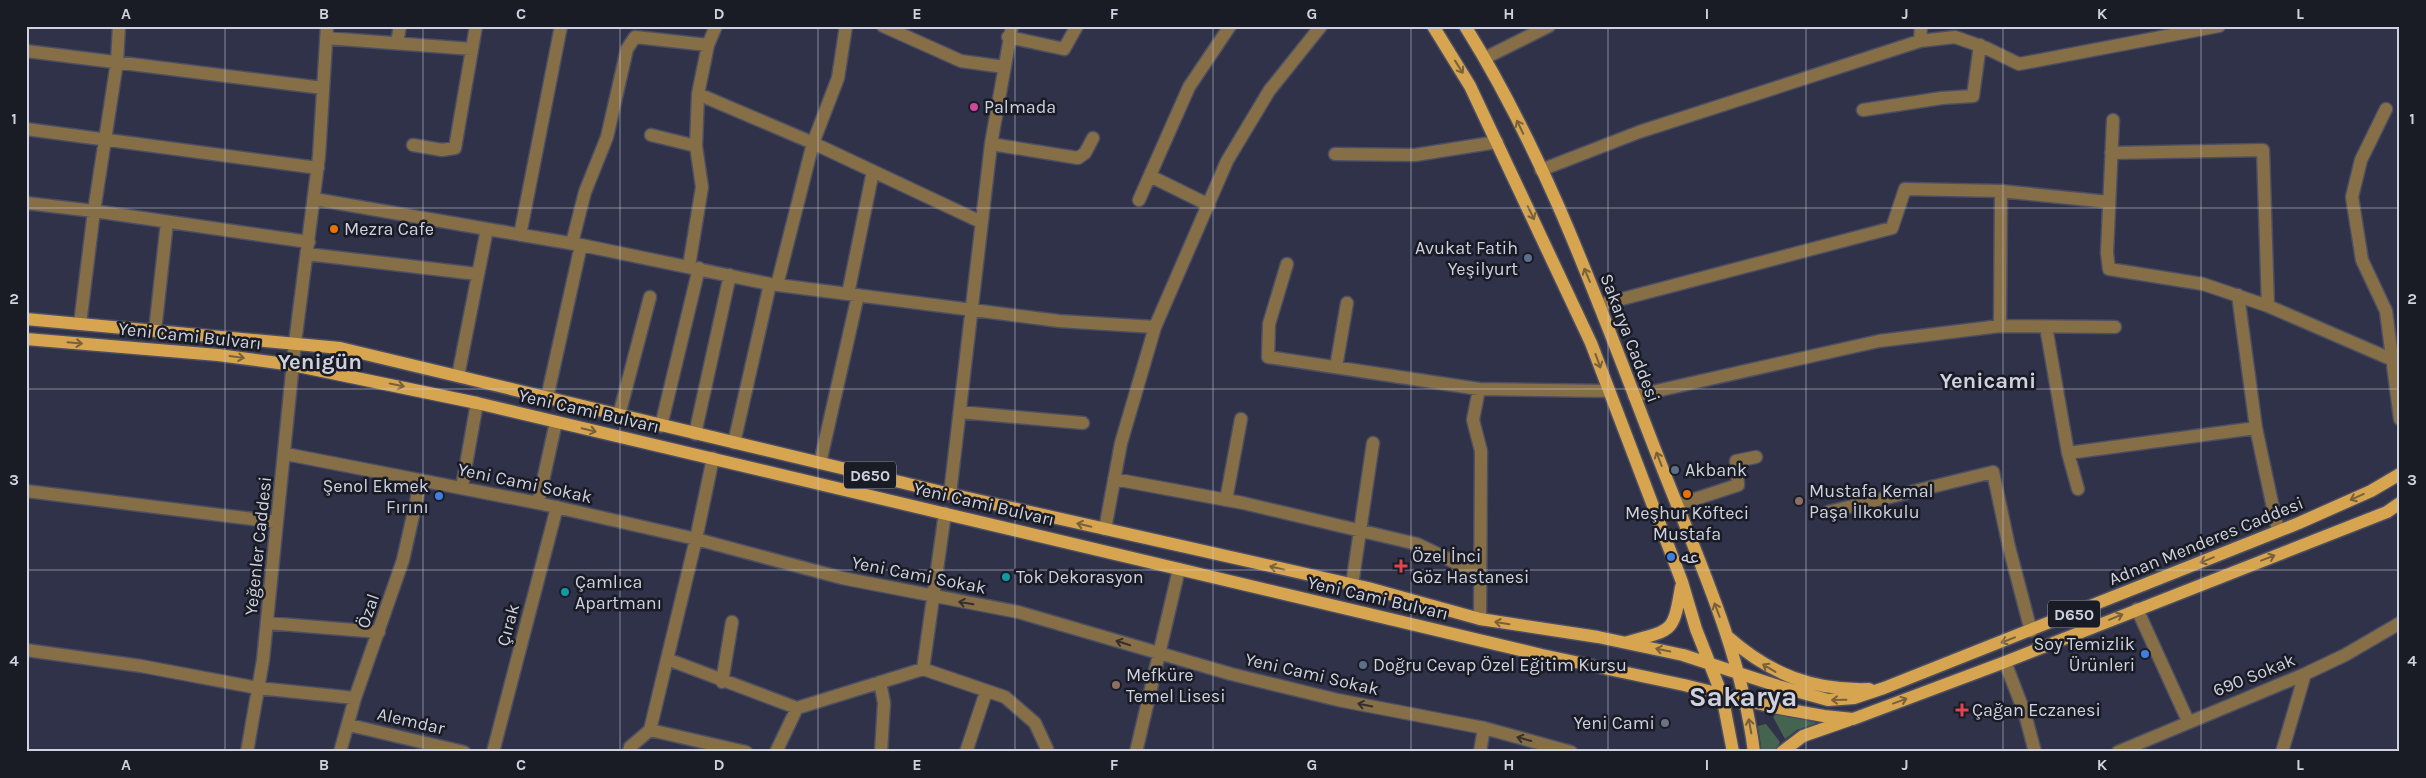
<svg xmlns="http://www.w3.org/2000/svg" width="2426" height="778" font-family="Karla,'Noto Sans Arabic',sans-serif">
	<style>
		.green { fill: #45644f }
		.lines { fill: none; stroke-linecap: round; stroke-linejoin: round }
		.minor-casing { stroke: #4c4f63; stroke-width: 15 }
		.major-casing { stroke: #4c4f63; stroke-width: 15 }
		.minor { stroke: #866e47; stroke-width: 12 }
		.major { stroke: #d7a550; stroke-width: 12 }
		.oneway { stroke: #78603a }
		.oneway2 { stroke: #34302e }
		.grid { fill: none; stroke: #cfd1df; stroke-width: 1; stroke-opacity: 0.55 }
		.hotel-dot { fill: #d1479c; stroke: #191b25; stroke-width: 2 }
		.food-dot { fill: #e8710a; stroke: #191b25; stroke-width: 2 }
		.service-dot { fill: #5c6f8a; stroke: #191b25; stroke-width: 2 }
		.shop-dot { fill: #3f7fe0; stroke: #191b25; stroke-width: 2 }
		.education-dot { fill: #8d6e63; stroke: #191b25; stroke-width: 2 }
		.health-dot { fill: #e0444e; stroke: #191b25; stroke-width: 2 }
		.culture-dot { fill: #0f9aa8; stroke: #191b25; stroke-width: 2 }
		.worship-dot { fill: #6b7280; stroke: #191b25; stroke-width: 2 }
		.labels { text-anchor: middle; dominant-baseline: central; stroke-width: 5; stroke-linejoin: round; paint-order: stroke }
		.shield { fill: #191b25; stroke: #989aa7; stroke-width: 1 }
		.shield-label { font-size: 16px; font-weight: bold; fill: #cfd1df }
		.poi-label { font-size: 18px; fill: #cfd1df; stroke: #191b25; text-anchor: start }
		.street-label { font-size: 18px; fill: #cfd1df; stroke: #191b25 }
		.district-label { font-size: 22px; font-weight: bold; fill: #cfd1df; stroke: #191b25 }
		.town-label { font-size: 28px; font-weight: bold; fill: #cfd1df; stroke: #191b25 }
		.neatline { fill: none; stroke: #cfd1df; stroke-width: 2 }
		.grid-label { font-size: 16px; text-anchor: middle; font-weight: bold; fill: #cfd1df }
	</style>
	<rect width="100%" height="100%" fill="#2f3248"/>
	<path class="green" d="M 1778,713 L 1817,723 L 1797,730 L 1785,739 L 1773,717 Z
		M 1766,724 L 1780,742 L 1774,752 L 1762,752 L 1758,726 Z"/>
	<g class="lines">
		<g class="minor-casing">
			<path id="minor" d="M 883,26 L 961,61 L 1004,67
				M 1008,37 L 1064,49 L 1077,26
				M 326,38 L 472,49
				M 1920,41 L 1955,37 L 1986,48 L 2019,64 L 2219,26
				M 397,43 L 400,26
				M 26,51 L 323,88
				M 1485,58 L 1549,26
				M 698,94 L 813,143 L 981,222
				M 2386,109 L 2361,160 L 2352,197 L 2362,260 L 2386,311 L 2400,419
				M 1863,110 L 1942,98 L 1973,96 L 1980,45
				M 2113,120 L 2107,253 L 2109,269 L 2203,284 L 2268,306 L 2393,360
				M 26,129 L 318,168
				M 651,135 L 696,146
				M 991,144 L 1078,158 L 1085,153 L 1093,138
				M 413,145 L 442,150 L 455,148 L 476,26
				M 2111,153 L 2263,150 L 2268,306
				M 1335,154 L 1415,155 L 1497,142
				M 1541,170 L 1639,132 L 1920,41 L 1921,26
				M 1150,176 L 1209,205
				M 314,199 L 487,229
				M 1139,200 L 1189,87 L 1230,26
				M 26,203 L 94,211 L 309,242
				M 520,235 L 561,26
				M 572,243 L 585,192 L 607,137 L 627,49 L 635,37 L 708,45
				M 307,254 L 477,274
				M 1287,264 L 1269,324 L 1268,357 L 1479,389 L 1608,391
				M 689,266 L 702,187 L 696,146 L 698,94 L 708,45 L 716,26
				M 777,285 L 813,143 L 838,78 L 846,26
				M 848,294 L 873,171
				M 2238,295 L 2256,428 L 2278,531
				M 1599,305 L 1892,228 L 1905,189 L 2001,191 L 2109,202
				M 80,324 L 94,211 L 117,62 L 119,26
				M 2000,326 L 2001,191
				M 2046,327 L 2068,453 L 2078,489
				M 155,331 L 167,222
				M 1336,367 L 1347,303
				M 458,376 L 487,229 L 581,245 L 770,284 L 1059,321 L 1155,327
				M 1479,389 L 1473,420 L 1481,451 L 1480,619
				M 1634,396 L 1879,341 L 2000,326 L 2115,327
				M 547,398 L 581,245
				M 960,412 L 1083,423
				M 619,415 L 650,297
				M 661,426 L 699,268
				M 695,434 L 730,275
				M 734,443 L 770,284
				M 2068,453 L 2256,428
				M 286,454 L 538,503 L 696,539 L 842,578 L 1018,612 L 1231,674 L 1338,700 L 1484,728 L 1571,752
				M 820,463 L 858,295
				M 1114,479 L 1243,503 L 1417,544 L 1481,575
				M 462,487 L 477,403
				M 26,491 L 277,522
				M 950,494 L 991,144 L 1012,26
				M 1226,500 L 1241,419
				M 538,503 L 556,422
				M 1677,505 L 1738,485 L 1736,461 L 1756,457
				M 1828,512 L 1993,472 L 2009,547 L 2031,631
				M 1105,529 L 1121,443 L 1155,327 L 1227,161 L 1269,91 L 1321,26
				M 1352,585 L 1373,443
				M 2137,609 L 2188,721
				M 267,623 L 379,632
				M 26,650 L 141,666 L 258,688 L 355,698
				M 667,659 L 797,708
				M 2005,662 L 2025,714 L 2035,752
				M 923,669 L 1005,697 L 1035,723 L 1047,749 L 1047,752
				M 722,682 L 732,622
				M 880,682 L 884,703 L 881,752
				M 349,725 L 464,752
				M 650,730 L 746,752
				M 247,752 L 263,660 L 295,343 L 319,156 L 327,26
				M 340,752 L 355,698 L 403,560 L 421,480
				M 493,752 L 557,507
				M 629,752 L 630,747 L 650,730 L 696,539 L 713,458
				M 776,752 L 797,708 L 923,669 L 945,513
				M 966,752 L 986,692
				M 1136,752 L 1179,569
				M 1480,752 L 1484,728
				M 2118,752 L 2305,674 L 2345,655 L 2400,623
				M 2282,752 L 2305,674"/>
		</g>
		<g class="major-casing">
			<path id="major" d="M 1433,26 L 1470,86 L 1591,343 L 1682,582 L 1696,629 L 1722,695 L 1733,752
				M 1465,26 C 1549,160 1601,311 1658,457 C 1695,552 1741,649 1754,752
				M 26,319 L 340,348 L 950,494 L 1368,588 L 1480,619 L 1598,637 L 1683,655 L 1778,686 L 1828,700 L 1854,698 L 1884,688 L 2299,523 L 2371,491 L 2400,474
				M 26,339 L 218,355 L 293,365 L 477,403 L 1542,655 L 1684,685 L 1773,707 L 1824,716 L 1853,719 L 2005,662 L 2387,512 L 2400,503
				M 1728,637 C 1770,674 1813,691 1869,689
				M 1628,642 C 1672,629 1673,635 1681,587
				M 1782,752 L 1803,736 L 1849,720"/>
		</g>
		<use href="#minor" class="minor"/>
		<use href="#major" class="major"/>
	</g>
	<defs><path id="oneway-shaft" d="M-6 0H5M1.5-3L5.5 0L1.5 3" fill="none" stroke-width="1.6" stroke-linecap="round" stroke-linejoin="round" transform="scale(1.25)"/></defs>
	<g class="oneway">
		<use href="#oneway-shaft" transform="translate(1459 67) rotate(58)"/>
		<use href="#oneway-shaft" transform="translate(1520 127) rotate(-116)"/>
		<use href="#oneway-shaft" transform="translate(1531 213) rotate(64)"/>
		<use href="#oneway-shaft" transform="translate(1587 275) rotate(-113)"/>
		<use href="#oneway-shaft" transform="translate(75 343) rotate(5)"/>
		<use href="#oneway-shaft" transform="translate(237 357) rotate(8)"/>
		<use href="#oneway-shaft" transform="translate(1598 361) rotate(70)"/>
		<use href="#oneway-shaft" transform="translate(397 385) rotate(12)"/>
		<use href="#oneway-shaft" transform="translate(589 430) rotate(13)"/>
		<use href="#oneway-shaft" transform="translate(1659 459) rotate(-111)"/>
		<use href="#oneway-shaft" transform="translate(2357 497) rotate(156)"/>
		<use href="#oneway-shaft" transform="translate(1084 525) rotate(-167)"/>
		<use href="#oneway-shaft" transform="translate(2268 558) rotate(-21)"/>
		<use href="#oneway-shaft" transform="translate(2207 560) rotate(158)"/>
		<use href="#oneway-shaft" transform="translate(1277 568) rotate(-167)"/>
		<use href="#oneway-shaft" transform="translate(1717 610) rotate(-111)"/>
		<use href="#oneway-shaft" transform="translate(2116 617) rotate(-22)"/>
		<use href="#oneway-shaft" transform="translate(1502 623) rotate(-171)"/>
		<use href="#oneway-shaft" transform="translate(2008 640) rotate(159)"/>
		<use href="#oneway-shaft" transform="translate(1663 650) rotate(-168)"/>
		<use href="#oneway-shaft" transform="translate(1769 668) rotate(-149)"/>
		<use href="#oneway-shaft" transform="translate(1839 700) rotate(179)"/>
		<use href="#oneway-shaft" transform="translate(1900 701) rotate(-20)"/>
		<use href="#oneway-shaft" transform="translate(1750 726) rotate(-100)"/>
	</g>
	<g class="oneway2">
		<use href="#oneway-shaft" transform="translate(966 603) rotate(-170)"/>
		<use href="#oneway-shaft" transform="translate(1123 643) rotate(-162)"/>
		<use href="#oneway-shaft" transform="translate(1365 705) rotate(-169)"/>
		<use href="#oneway-shaft" transform="translate(1524 739) rotate(-164)"/>
	</g>
	<path class="grid" d="M 225,26 L 225,752M 423,26 L 423,752M 620,26 L 620,752M 818,26 L 818,752M 1015,26 L 1015,752M 1213,26 L 1213,752M 1411,26 L 1411,752M 1608,26 L 1608,752M 1806,26 L 1806,752M 2003,26 L 2003,752M 2201,26 L 2201,752M 26,208 L 2400,208M 26,389 L 2400,389M 26,570 L 2400,570"/>
	<circle class="hotel-dot" cx="974" cy="107" r="5"/>
	<g class="food-dot">
		<circle cx="334" cy="229" r="5"/>
		<circle cx="1687" cy="494" r="5"/>
	</g>
	<g class="service-dot">
		<circle cx="1528" cy="258" r="5"/>
		<circle cx="1675" cy="470" r="5"/>
		<circle cx="1363" cy="665" r="5"/>
	</g>
	<g class="shop-dot">
		<circle cx="439" cy="496" r="5"/>
		<circle cx="1671" cy="557" r="5"/>
		<circle cx="2145" cy="654" r="5"/>
	</g>
	<g class="education-dot">
		<circle cx="1799" cy="501" r="5"/>
		<circle cx="1116" cy="685" r="5"/>
	</g>
	<g class="health-dot">
		<path d="M1398.5 558.5h5v5h5v5h-5v5h-5v-5h-5v-5h5z"/>
		<path d="M1959.5 702.5h5v5h5v5h-5v5h-5v-5h-5v-5h5z"/>
	</g>
	<g class="culture-dot">
		<circle cx="1006" cy="577" r="5"/>
		<circle cx="565" cy="592" r="5"/>
	</g>
	<circle class="worship-dot" cx="1665" cy="723" r="5"/>
	<g class="labels">
		<g class="shield">
			<rect x="844" y="461.5" width="52" height="27" rx="4"/>
			<rect x="2048" y="600.5" width="52" height="27" rx="4"/>
		</g>
		<g class="shield-label">
			<text x="870" y="475">D650</text>
			<text x="2074" y="614">D650</text>
		</g>
		<g class="poi-label">
			<text x="984" y="107">Palmada</text>
			<text x="344" y="229">Mezra Cafe</text>
			<text x="1518" y="248" text-anchor="end">Avukat Fatih<tspan x="1518" dy="21">Yeşilyurt</tspan></text>
			<text x="1685" y="470">Akbank</text>
			<text x="429" y="486" text-anchor="end">Şenol Ekmek<tspan x="429" dy="21">Fırını</tspan></text>
			<text x="1809" y="491">Mustafa Kemal<tspan x="1809" dy="21">Paşa İlkokulu</tspan></text>
			<text x="1687" y="513" text-anchor="middle">Meşhur Köfteci<tspan x="1687" dy="21">Mustafa</tspan></text>
			<text x="1412" y="556">Özel İnci<tspan x="1412" dy="21">Göz Hastanesi</tspan></text>
			<text x="1681" y="557">عه</text>
			<text x="1016" y="577">Tok Dekorasyon</text>
			<text x="575" y="582">Çamlıca<tspan x="575" dy="21">Apartmanı</tspan></text>
			<text x="2135" y="644" text-anchor="end">Soy Temizlik<tspan x="2135" dy="21">Ürünleri</tspan></text>
			<text x="1373" y="665">Doğru Cevap Özel Eğitim Kursu</text>
			<text x="1126" y="675">Mefküre<tspan x="1126" dy="21">Temel Lisesi</tspan></text>
			<text x="1972" y="710">Çağan Eczanesi</text>
			<text x="1655" y="723" text-anchor="end">Yeni Cami</text>
		</g>
		<g class="street-label">
			<text transform="translate(190 336) rotate(6)">Yeni Cami Bulvarı</text>
			<text transform="translate(1630 338) rotate(69)">Sakarya Caddesi</text>
			<text transform="translate(589 411) rotate(13)">Yeni Cami Bulvarı</text>
			<text transform="translate(525 483) rotate(12)">Yeni Cami Sokak</text>
			<text transform="translate(984 504) rotate(13)">Yeni Cami Bulvarı</text>
			<text transform="translate(2206 541) rotate(-22)">Adnan Menderes Caddesi</text>
			<text transform="translate(258 546) rotate(-84)">Yeğenler Caddesi</text>
			<text transform="translate(919 575) rotate(11)">Yeni Cami Sokak</text>
			<text transform="translate(1378 598) rotate(13)">Yeni Cami Bulvarı</text>
			<text transform="translate(368 611) rotate(-71)">Özal</text>
			<text transform="translate(508 625) rotate(-75)">Çırak</text>
			<text transform="translate(1312 674) rotate(13)">Yeni Cami Sokak</text>
			<text transform="translate(2254 675) rotate(-22)">690 Sokak</text>
			<text transform="translate(411 721) rotate(13)">Alemdar</text>
		</g>
		<g class="district-label">
			<text x="320" y="362">Yenigün</text>
			<text x="1988" y="381">Yenicami</text>
		</g>
		<g class="town-label">
			<text x="1743" y="696">Sakarya</text>
		</g>
	</g>
	<rect width="2426" height="778" fill="none" stroke="#191b25" stroke-width="55"/>
	<rect x="28" y="28" width="2370" height="722" class="neatline"/>
	<g class="grid-label">
		<text x="126" y="19">A</text>
		<text x="324" y="19">B</text>
		<text x="521" y="19">C</text>
		<text x="719" y="19">D</text>
		<text x="917" y="19">E</text>
		<text x="1114" y="19">F</text>
		<text x="1312" y="19">G</text>
		<text x="1509" y="19">H</text>
		<text x="1707" y="19">I</text>
		<text x="1905" y="19">J</text>
		<text x="2102" y="19">K</text>
		<text x="2300" y="19">L</text>
		<text x="14" y="124">1</text>
		<text x="2412" y="124">1</text>
		<text x="14" y="304">2</text>
		<text x="2412" y="304">2</text>
		<text x="14" y="485">3</text>
		<text x="2412" y="485">3</text>
		<text x="14" y="666">4</text>
		<text x="2412" y="666">4</text>
		<text x="126" y="770">A</text>
		<text x="324" y="770">B</text>
		<text x="521" y="770">C</text>
		<text x="719" y="770">D</text>
		<text x="917" y="770">E</text>
		<text x="1114" y="770">F</text>
		<text x="1312" y="770">G</text>
		<text x="1509" y="770">H</text>
		<text x="1707" y="770">I</text>
		<text x="1905" y="770">J</text>
		<text x="2102" y="770">K</text>
		<text x="2300" y="770">L</text>
	</g>
</svg>
